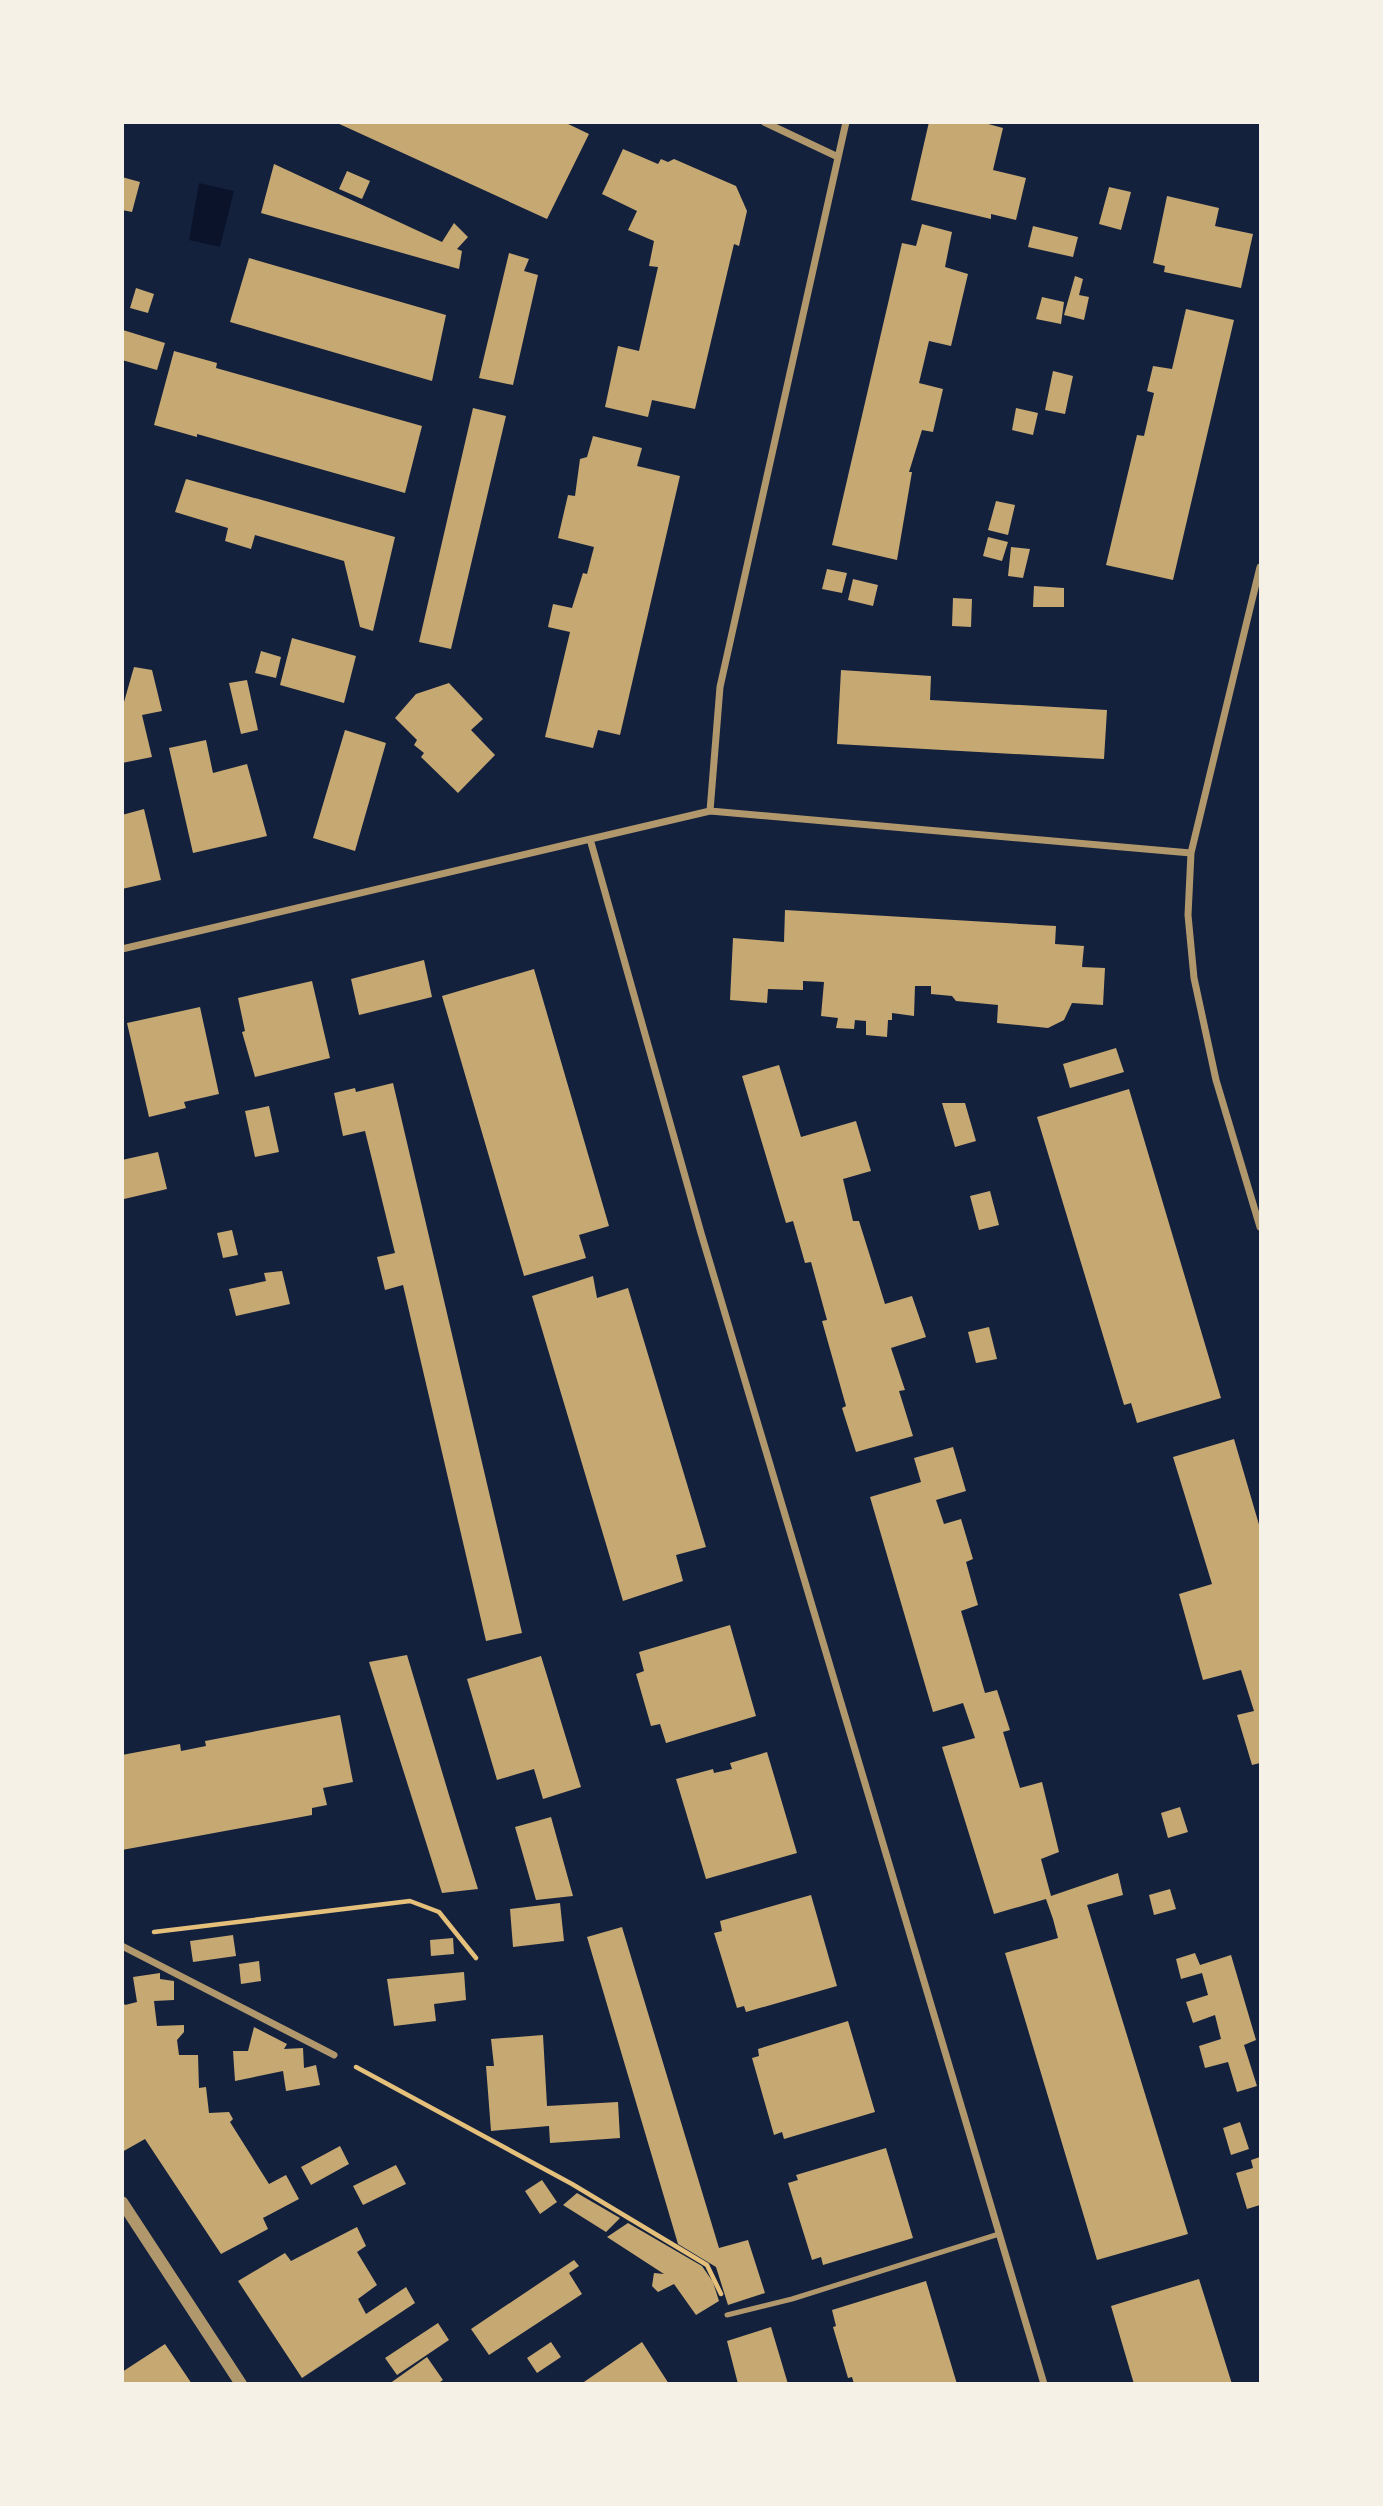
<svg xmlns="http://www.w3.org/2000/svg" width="1383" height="2506" font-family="Helvetica,sans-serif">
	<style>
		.water { fill: #0b132b }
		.building { fill: #c6a872 }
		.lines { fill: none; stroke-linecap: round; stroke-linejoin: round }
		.path { stroke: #e5c07b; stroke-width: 4.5 }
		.service { stroke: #b1986c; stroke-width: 5 }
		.minor { stroke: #b1986c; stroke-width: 7 }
		.tertiary { stroke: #b1986c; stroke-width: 12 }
	</style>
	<rect width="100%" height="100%" fill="#14213d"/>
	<path class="water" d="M 199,183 L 234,191 L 220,247 L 189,240 Z"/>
	<path class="building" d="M 335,122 L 564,122 L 589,134 L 547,219 Z
		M 929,122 L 981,122 L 1003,128 L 993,170 L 1026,178 L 1016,220 L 991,214 L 991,219 L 911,200 Z
		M 623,149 L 658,164 L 661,159 L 668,162 L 674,159 L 736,186 L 747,211 L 739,246 L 734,244 L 695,409 L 652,400 L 648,417 L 605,407 L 618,346 L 639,351 L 658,267 L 649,266 L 654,241 L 628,230 L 637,211 L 602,194 Z
		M 274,164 L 442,242 L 454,223 L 468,237 L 457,249 L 462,251 L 459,269 L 261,213 Z
		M 347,171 L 370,181 L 362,199 L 339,189 Z
		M 122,177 L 140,182 L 132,212 L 122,210 Z
		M 1109,187 L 1131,192 L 1121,230 L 1099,224 Z
		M 1167,196 L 1219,208 L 1215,226 L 1253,234 L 1241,288 L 1164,272 L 1165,266 L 1153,263 Z
		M 922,224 L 952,232 L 945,267 L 968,274 L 951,346 L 929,341 L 919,383 L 943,389 L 933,432 L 922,430 L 909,472 L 912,472 L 897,560 L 832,545 L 902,243 L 916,246 Z
		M 1033,226 L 1078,237 L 1073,257 L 1028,247 Z
		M 509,253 L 529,259 L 524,271 L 538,275 L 513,385 L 479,378 Z
		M 249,258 L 446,315 L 432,381 L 230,322 Z
		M 1075,276 L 1083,279 L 1079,295 L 1089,297 L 1084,320 L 1064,315 Z
		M 136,288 L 154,294 L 148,313 L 130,308 Z
		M 1042,297 L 1064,302 L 1061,324 L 1036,319 Z
		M 1186,309 L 1234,320 L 1173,580 L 1106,565 L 1137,435 L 1144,436 L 1154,393 L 1147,391 L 1153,366 L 1172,369 Z
		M 123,330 L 165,343 L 157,370 L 122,360 Z
		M 174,351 L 217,363 L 216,368 L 422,426 L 405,493 L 197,434 L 197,437 L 154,425 Z
		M 1053,371 L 1073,376 L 1065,414 L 1045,410 Z
		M 473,408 L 506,416 L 451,649 L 419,642 Z
		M 1016,408 L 1038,413 L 1033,435 L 1012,430 Z
		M 593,436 L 642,448 L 637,466 L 680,476 L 620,735 L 598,730 L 593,748 L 545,737 L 570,632 L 548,627 L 553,604 L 572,608 L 583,573 L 587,574 L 594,547 L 558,538 L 568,495 L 575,496 L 580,459 L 587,457 Z
		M 186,479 L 395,537 L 373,631 L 360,627 L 344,561 L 255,535 L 251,549 L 225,541 L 228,528 L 175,512 Z
		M 996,501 L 1015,505 L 1008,535 L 988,530 Z
		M 988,537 L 1008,542 L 1002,561 L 983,556 Z
		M 1011,547 L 1030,549 L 1023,578 L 1008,576 Z
		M 827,569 L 847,573 L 842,593 L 822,589 Z
		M 853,579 L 878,585 L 873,606 L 848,600 Z
		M 1034,586 L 1064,588 L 1064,607 L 1033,607 Z
		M 953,598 L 972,599 L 971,627 L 952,626 Z
		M 292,638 L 356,656 L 344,703 L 280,685 Z
		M 261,651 L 281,657 L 276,678 L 255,673 Z
		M 134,667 L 152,670 L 162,711 L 142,715 L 152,757 L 122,763 L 122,709 Z
		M 841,670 L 931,676 L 930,700 L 1107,710 L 1104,759 L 837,744 Z
		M 247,680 L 258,730 L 241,734 L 229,683 Z
		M 449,683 L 483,719 L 471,730 L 495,755 L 458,793 L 421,757 L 424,753 L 414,745 L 417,740 L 395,718 L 416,694 Z
		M 345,730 L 386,743 L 355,851 L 313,838 Z
		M 206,740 L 213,773 L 247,764 L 267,836 L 193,853 L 169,748 Z
		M 144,809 L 161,880 L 122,889 L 122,815 Z
		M 785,910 L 1056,926 L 1055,944 L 1084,946 L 1082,967 L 1105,968 L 1103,1005 L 1072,1003 L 1064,1020 L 1048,1028 L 997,1023 L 998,1005 L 956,1001 L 952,996 L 931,994 L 931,986 L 915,986 L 914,1016 L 892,1013 L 892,1020 L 888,1020 L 887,1037 L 866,1035 L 866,1021 L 855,1020 L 854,1029 L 836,1028 L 838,1018 L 821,1016 L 824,982 L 803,981 L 803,990 L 768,989 L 767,1003 L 730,1000 L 733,938 L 784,942 Z
		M 424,960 L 432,997 L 359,1015 L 351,979 Z
		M 534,969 L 609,1226 L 579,1235 L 586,1258 L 524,1276 L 442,996 Z
		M 312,981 L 330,1058 L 255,1077 L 242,1032 L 245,1031 L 238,998 Z
		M 200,1007 L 219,1094 L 184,1102 L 186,1108 L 149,1117 L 127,1023 Z
		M 1116,1048 L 1124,1072 L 1070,1088 L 1063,1064 Z
		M 779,1065 L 801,1137 L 856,1121 L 871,1171 L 843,1179 L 853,1221 L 859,1221 L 885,1304 L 912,1296 L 926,1337 L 891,1348 L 905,1390 L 899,1391 L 913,1436 L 856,1452 L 842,1408 L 846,1406 L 822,1321 L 827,1320 L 811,1262 L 805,1263 L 793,1221 L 786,1223 L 742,1076 Z
		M 393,1083 L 522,1633 L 486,1641 L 403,1285 L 385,1290 L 377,1257 L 395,1253 L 365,1131 L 343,1136 L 334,1093 L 355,1088 L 356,1092 Z
		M 1129,1089 L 1221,1398 L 1137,1423 L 1131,1403 L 1124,1405 L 1037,1117 Z
		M 942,1103 L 965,1103 L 976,1141 L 955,1147 Z
		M 269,1106 L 279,1152 L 255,1157 L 245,1111 Z
		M 158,1152 L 167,1189 L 124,1199 L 122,1160 Z
		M 990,1191 L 999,1225 L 979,1230 L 970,1196 Z
		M 232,1230 L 238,1255 L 223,1258 L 217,1233 Z
		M 282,1271 L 290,1304 L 236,1316 L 229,1289 L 266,1281 L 264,1273 Z
		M 593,1276 L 597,1298 L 628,1288 L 706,1547 L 676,1555 L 683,1581 L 623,1601 L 532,1296 Z
		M 989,1327 L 997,1359 L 976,1363 L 968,1332 Z
		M 1234,1439 L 1260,1528 L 1260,1763 L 1252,1765 L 1237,1715 L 1254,1711 L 1241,1670 L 1203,1680 L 1179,1594 L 1212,1584 L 1173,1457 Z
		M 953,1447 L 966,1491 L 936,1500 L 944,1524 L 961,1519 L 973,1559 L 966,1562 L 978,1605 L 961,1611 L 985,1693 L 997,1690 L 1010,1730 L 1003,1732 L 1020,1788 L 1042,1782 L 1059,1852 L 1041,1859 L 1051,1896 L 1118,1873 L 1123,1895 L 1087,1905 L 1188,2234 L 1097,2260 L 1005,1953 L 1058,1938 L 1053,1919 L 1046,1899 L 994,1914 L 942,1747 L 975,1738 L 963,1703 L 933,1712 L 870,1497 L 921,1482 L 914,1458 Z
		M 730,1625 L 756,1716 L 666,1743 L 660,1724 L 651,1726 L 636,1674 L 644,1671 L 639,1652 Z
		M 407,1655 L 449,1795 L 478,1889 L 442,1893 L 369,1662 Z
		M 541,1656 L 581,1787 L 543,1799 L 534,1769 L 497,1780 L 467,1679 Z
		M 340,1715 L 353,1782 L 323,1788 L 327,1805 L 312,1808 L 312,1815 L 122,1850 L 122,1755 L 180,1744 L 181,1751 L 206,1746 L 205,1741 Z
		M 767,1752 L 797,1853 L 706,1879 L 676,1779 L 713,1769 L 714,1773 L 732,1769 L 730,1763 Z
		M 1180,1807 L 1188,1832 L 1168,1838 L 1161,1813 Z
		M 551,1817 L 573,1896 L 536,1900 L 515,1827 Z
		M 1170,1889 L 1176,1909 L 1154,1915 L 1149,1895 Z
		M 811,1895 L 837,1986 L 746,2012 L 744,2006 L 737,2008 L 714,1933 L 722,1931 L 720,1921 Z
		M 560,1903 L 564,1941 L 513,1947 L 510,1909 Z
		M 622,1927 L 719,2248 L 748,2240 L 765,2293 L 728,2305 L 716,2267 L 678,2244 L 587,1937 Z
		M 233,1935 L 236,1956 L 193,1962 L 190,1941 Z
		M 453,1938 L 454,1954 L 431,1956 L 430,1940 Z
		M 1195,1953 L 1200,1965 L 1231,1955 L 1256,2040 L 1244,2045 L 1257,2086 L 1237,2092 L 1228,2062 L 1205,2068 L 1199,2046 L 1221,2039 L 1215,2015 L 1193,2023 L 1186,2002 L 1208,1995 L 1202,1973 L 1181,1979 L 1176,1959 Z
		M 259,1961 L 261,1981 L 241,1984 L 239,1964 Z
		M 464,1972 L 466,2000 L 434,2004 L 436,2021 L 394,2026 L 387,1979 Z
		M 160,1973 L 160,1979 L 174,1981 L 174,2000 L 154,2001 L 157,2026 L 184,2025 L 184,2032 L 177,2040 L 179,2055 L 198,2055 L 199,2088 L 206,2087 L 209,2113 L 229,2112 L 233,2119 L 230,2122 L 269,2184 L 286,2175 L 299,2199 L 263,2218 L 268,2229 L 221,2254 L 145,2139 L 122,2152 L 122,2001 L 125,2005 L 137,2002 L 133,1977 Z
		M 848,2021 L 875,2112 L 784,2139 L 782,2132 L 774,2135 L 752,2058 L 759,2056 L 758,2049 Z
		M 254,2027 L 287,2044 L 284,2049 L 303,2048 L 304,2068 L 316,2065 L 320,2085 L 286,2091 L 283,2071 L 235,2081 L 233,2051 L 248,2051 Z
		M 543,2035 L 547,2106 L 618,2102 L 620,2138 L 550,2143 L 549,2126 L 491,2131 L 486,2066 L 494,2066 L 491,2039 Z
		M 1240,2122 L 1249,2149 L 1231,2155 L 1223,2128 Z
		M 340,2146 L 349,2164 L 311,2185 L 301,2167 Z
		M 886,2148 L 913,2238 L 823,2265 L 821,2257 L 812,2260 L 788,2183 L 798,2180 L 796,2175 Z
		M 1260,2157 L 1260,2205 L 1247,2209 L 1236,2173 L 1253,2168 L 1251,2160 Z
		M 396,2165 L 406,2184 L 363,2205 L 353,2186 Z
		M 542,2180 L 557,2202 L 540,2214 L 525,2191 Z
		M 577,2193 L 620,2218 L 606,2232 L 563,2205 Z
		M 628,2223 L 702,2266 L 713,2282 L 719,2301 L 696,2315 L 674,2284 L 658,2292 L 652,2286 L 654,2273 L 664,2274 L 607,2237 Z
		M 357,2227 L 366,2246 L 357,2252 L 377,2285 L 358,2299 L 366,2314 L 406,2287 L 415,2303 L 302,2378 L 238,2281 L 285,2253 L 291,2261 Z
		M 574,2260 L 579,2266 L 569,2273 L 582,2294 L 489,2355 L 471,2329 Z
		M 1199,2279 L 1232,2384 L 1134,2384 L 1111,2306 Z
		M 926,2281 L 957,2384 L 854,2384 L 852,2377 L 848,2378 L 833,2327 L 836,2326 L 832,2310 Z
		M 438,2323 L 449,2340 L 397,2375 L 385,2358 Z
		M 771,2327 L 788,2384 L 738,2384 L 727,2341 Z
		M 551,2342 L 561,2357 L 537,2373 L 527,2358 Z
		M 642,2342 L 669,2384 L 581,2384 Z
		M 165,2344 L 192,2384 L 122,2384 L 122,2372 Z
		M 427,2357 L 443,2380 L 437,2384 L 389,2384 Z"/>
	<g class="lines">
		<path class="path" d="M 154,1932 L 410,1901 L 439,1912 L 476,1958
			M 356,2067 L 572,2184 L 707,2265 L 721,2294"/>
		<path class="service" d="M 727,2315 L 792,2299 L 999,2234"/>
		<path class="minor" d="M 764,122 L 838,157
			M 1260,567 L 1191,853 L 1188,915 L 1194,978 L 1216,1080 L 1260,1227
			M 710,811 L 720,687 L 846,122
			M 590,839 L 701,1233 L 1044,2384
			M 122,949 L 710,811 L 1191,853
			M 122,1946 L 334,2055"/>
		<path class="tertiary" d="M 122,2202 L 241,2384"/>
	</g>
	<rect width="1383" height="2506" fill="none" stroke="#f6f1e7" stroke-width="248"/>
</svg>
